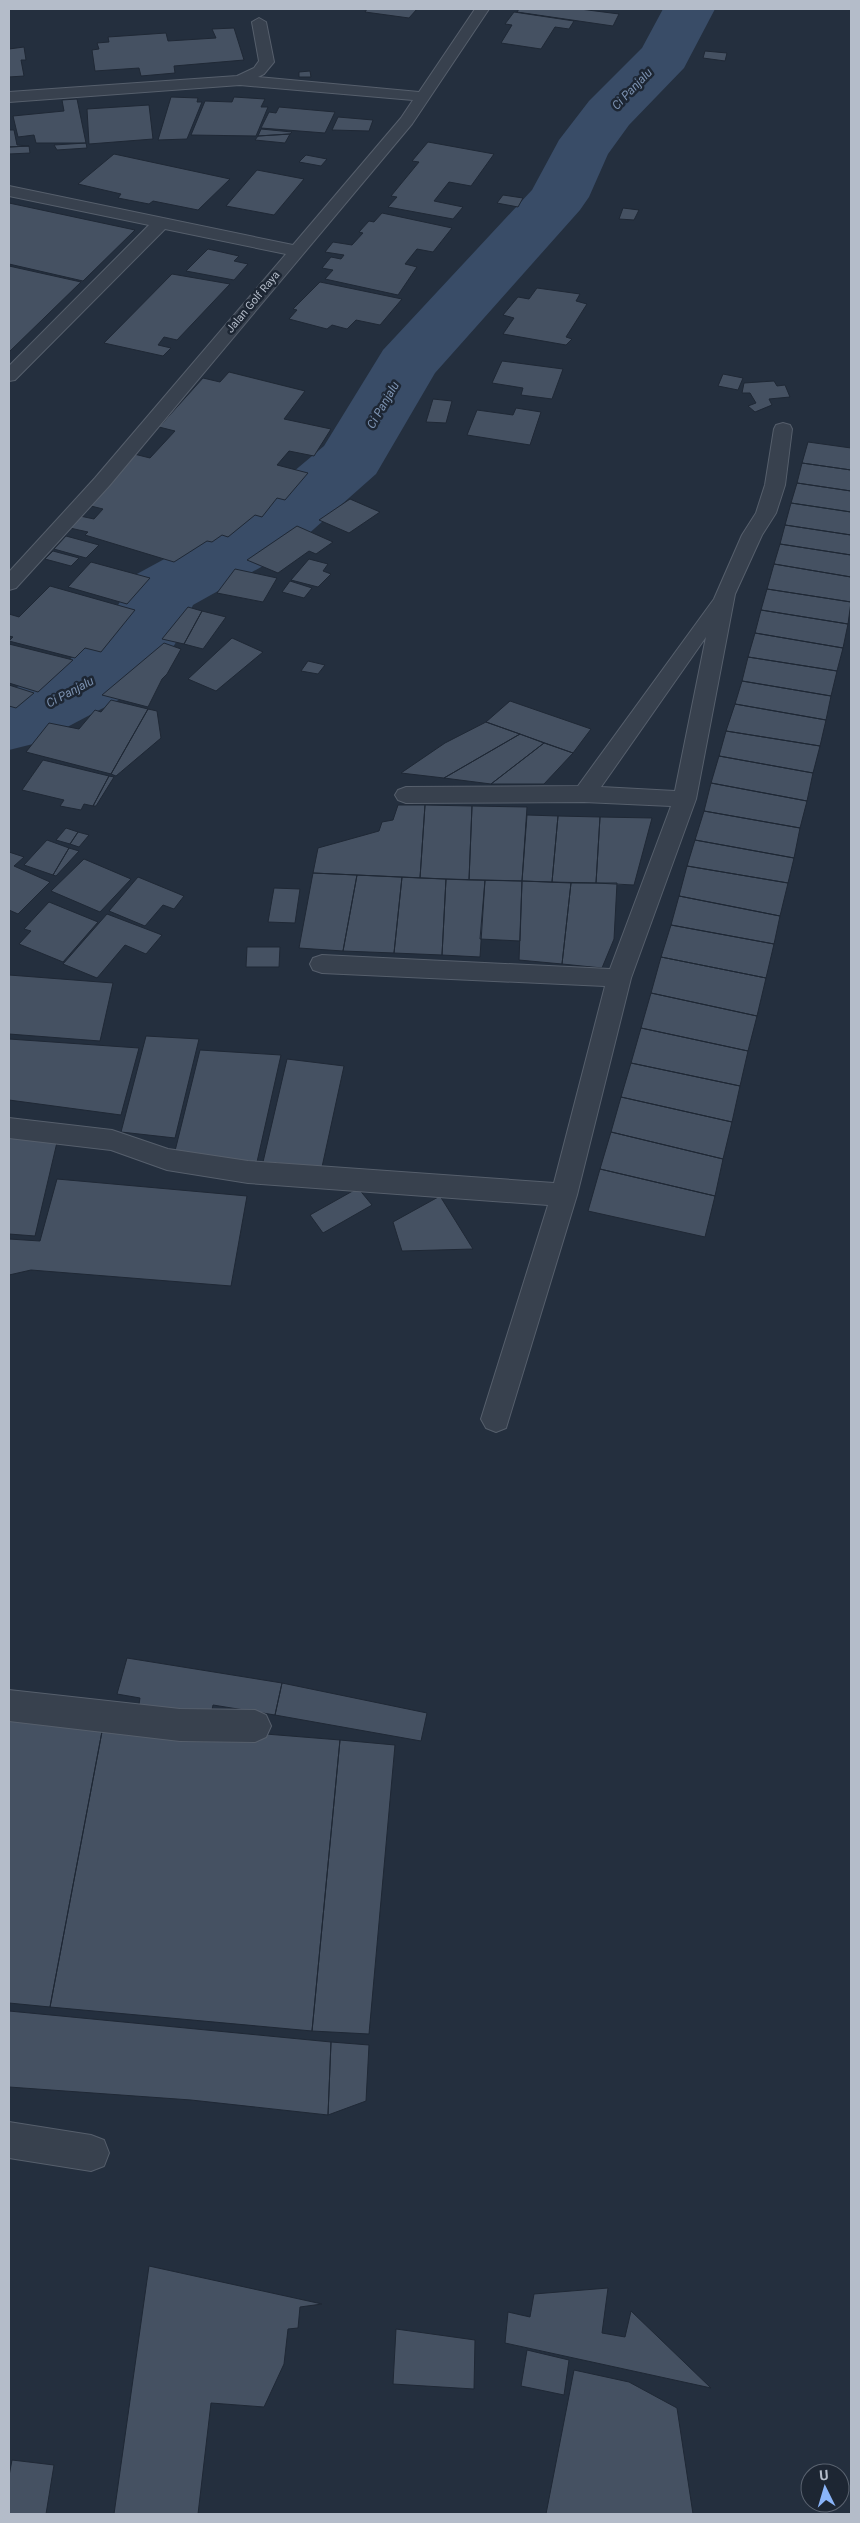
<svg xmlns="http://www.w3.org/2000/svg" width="860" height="2523" font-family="Roboto,sans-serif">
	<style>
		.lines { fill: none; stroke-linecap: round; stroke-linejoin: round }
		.river { fill: #394c67; fill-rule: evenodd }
		.building { fill: #455162; stroke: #1f2835 }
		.minor-casing { stroke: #565f6c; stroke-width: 2 }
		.minor { fill: #38414e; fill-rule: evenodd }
		.labels { text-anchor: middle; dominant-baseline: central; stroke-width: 5; stroke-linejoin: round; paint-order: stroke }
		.far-street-label { font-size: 11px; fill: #b4bcc9; stroke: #1d2633 }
		.far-water-label { font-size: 12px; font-style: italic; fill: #7c92b1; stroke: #1d2633 }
	</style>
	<rect width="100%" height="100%" fill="#242f3e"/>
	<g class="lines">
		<path class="river" d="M 663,9 L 715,9 L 684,68 L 629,125 L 608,154 L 589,197 L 580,210 L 435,373 L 376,474 L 288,552 L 193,605 L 175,644 L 163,661 L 124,697 L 37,743 L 9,750 L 9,691 L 68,661 L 104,630 L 135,575 L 236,520 L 324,446 L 383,350 L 532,190 L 559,140 L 589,101 L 642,48 Z"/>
	</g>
	<path class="building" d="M 367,9 L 417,9 L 409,18 L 365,12 Z
		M 519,9 L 580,9 L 619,14 L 613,26 L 517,12 Z
		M 514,12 L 574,21 L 569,29 L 555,27 L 541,49 L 501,43 L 512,25 L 505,24 Z
		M 234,28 L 244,60 L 174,66 L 175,73 L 141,76 L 139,68 L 95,71 L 92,50 L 99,49 L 97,43 L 109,42 L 108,37 L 166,33 L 168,41 L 216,38 L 212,29 Z
		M 24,47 L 26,60 L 21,60 L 24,76 L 9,77 L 9,49 Z
		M 705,51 L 727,53 L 725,61 L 703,58 Z
		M 310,71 L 311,77 L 299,77 L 299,72 Z
		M 171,97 L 198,98 L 197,102 L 202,102 L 187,139 L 158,140 Z
		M 234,97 L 265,99 L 261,107 L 268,107 L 256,136 L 191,135 L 205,101 L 232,102 Z
		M 77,99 L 86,143 L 36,143 L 34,135 L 18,137 L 13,116 L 64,111 L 62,100 Z
		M 149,105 L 153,139 L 89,144 L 87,109 Z
		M 279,107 L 335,112 L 325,133 L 261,128 L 269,112 L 276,113 Z
		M 338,117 L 373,120 L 369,131 L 332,130 Z
		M 261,129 L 292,132 L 290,134 L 258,136 Z
		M 9,130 L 14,130 L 17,145 L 29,146 L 9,147 Z
		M 290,134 L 285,143 L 255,140 L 258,136 Z
		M 428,142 L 494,154 L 471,186 L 449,182 L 434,201 L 463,207 L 453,219 L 388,207 L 397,197 L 391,196 L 419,162 L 412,161 Z
		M 86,143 L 87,148 L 57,150 L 54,145 Z
		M 29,146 L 30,153 L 9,154 L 9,147 Z
		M 114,154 L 230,179 L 198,210 L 153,201 L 149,204 L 118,198 L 121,194 L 78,184 Z
		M 306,155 L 327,159 L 321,166 L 299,162 Z
		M 257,170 L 304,179 L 274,215 L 226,206 Z
		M 503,195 L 523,198 L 518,207 L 497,203 Z
		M 9,203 L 135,230 L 83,281 L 9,264 Z
		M 623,208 L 639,210 L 634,220 L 619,219 Z
		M 382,213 L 452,228 L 433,252 L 417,249 L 405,264 L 417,267 L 398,295 L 325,279 L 333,270 L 322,268 L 331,257 L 341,259 L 344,255 L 325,252 L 333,242 L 352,245 L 363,233 L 359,232 L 369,221 L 374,222 Z
		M 208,249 L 239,256 L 234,261 L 248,264 L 234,280 L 186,271 Z
		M 9,266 L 81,282 L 9,352 Z
		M 172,274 L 230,284 L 177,340 L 164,337 L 158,345 L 171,348 L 163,356 L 104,343 Z
		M 320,282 L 402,299 L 380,325 L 356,320 L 347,329 L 332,325 L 327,329 L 289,319 L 297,310 L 293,309 Z
		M 537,288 L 580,294 L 576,301 L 587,304 L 566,337 L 572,339 L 566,345 L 503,334 L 514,318 L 503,315 L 518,297 L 529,299 Z
		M 502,361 L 563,369 L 552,399 L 521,395 L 523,388 L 492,383 Z
		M 229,372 L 305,391 L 284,419 L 331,429 L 314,456 L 289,451 L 277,465 L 308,473 L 285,500 L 277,498 L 262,517 L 255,515 L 228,537 L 222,535 L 212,542 L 207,541 L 174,562 L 85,535 L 88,532 L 70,528 L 80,516 L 94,519 L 103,509 L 87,505 L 134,454 L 150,458 L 175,431 L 159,427 L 203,378 L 220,382 Z
		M 723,374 L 743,378 L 738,390 L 718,386 Z
		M 774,381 L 777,386 L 785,385 L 790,397 L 769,399 L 772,405 L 755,412 L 748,406 L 756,403 L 750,393 L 742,393 L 744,383 Z
		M 433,399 L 452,401 L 446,423 L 426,422 Z
		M 516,408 L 541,412 L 530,445 L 467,435 L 477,410 L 513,415 Z
		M 808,442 L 851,448 L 851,470 L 802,463 Z
		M 802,463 L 851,470 L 851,491 L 797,483 Z
		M 797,483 L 851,491 L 851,512 L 791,503 Z
		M 350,499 L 380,512 L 349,533 L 319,520 Z
		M 791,503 L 851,512 L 851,535 L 785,525 Z
		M 785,525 L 851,535 L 851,555 L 780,544 Z
		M 297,526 L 333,542 L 316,554 L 309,551 L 278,573 L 247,560 Z
		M 66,536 L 99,545 L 86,558 L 54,549 Z
		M 780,544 L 851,555 L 851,577 L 774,564 Z
		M 53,551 L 79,558 L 71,566 L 45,559 Z
		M 309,559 L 328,564 L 323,571 L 331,574 L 318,587 L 291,580 Z
		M 91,562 L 150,578 L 127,604 L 68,587 Z
		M 774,564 L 851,577 L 851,602 L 767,589 Z
		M 235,569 L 277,578 L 263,602 L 217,593 Z
		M 290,581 L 312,588 L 304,598 L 282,592 Z
		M 50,586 L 135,610 L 101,652 L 85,648 L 75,658 L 9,641 L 13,637 L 9,636 L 9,614 L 19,617 Z
		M 767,589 L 851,602 L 848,624 L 761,610 Z
		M 188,607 L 202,611 L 184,644 L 162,639 Z
		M 761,610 L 848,624 L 843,648 L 755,633 Z
		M 202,611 L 226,617 L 203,649 L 184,644 Z
		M 755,633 L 843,648 L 837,671 L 748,657 Z
		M 232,638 L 263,652 L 216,691 L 188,679 Z
		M 164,643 L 181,649 L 167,674 L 162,679 L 148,707 L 102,695 Z
		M 9,644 L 73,660 L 38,692 L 9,683 Z
		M 748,657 L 837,671 L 831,696 L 742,681 Z
		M 308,661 L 325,665 L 318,674 L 301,671 Z
		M 742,681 L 831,696 L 826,720 L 735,704 Z
		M 9,685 L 34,693 L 16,708 L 9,706 Z
		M 111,700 L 148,709 L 111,774 L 26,752 L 49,723 L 79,729 L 95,710 L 101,712 Z
		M 510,701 L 591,729 L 573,753 L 486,722 Z
		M 735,704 L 826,720 L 820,746 L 726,731 Z
		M 148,709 L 157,711 L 161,738 L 116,776 L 111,774 Z
		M 486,722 L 520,734 L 444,778 L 401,773 L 445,743 Z
		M 726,731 L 820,746 L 813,773 L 719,756 Z
		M 520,734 L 544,743 L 491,784 L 444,778 Z
		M 544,743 L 573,753 L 544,784 L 491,784 Z
		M 719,756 L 813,773 L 807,801 L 711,783 Z
		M 43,760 L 109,776 L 93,806 L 84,804 L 81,810 L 60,806 L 64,800 L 22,790 Z
		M 109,776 L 114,777 L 96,806 L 93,806 Z
		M 711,783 L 807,801 L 800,828 L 704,811 Z
		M 398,805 L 425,805 L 420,878 L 313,873 L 318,848 L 379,831 L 382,822 L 393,820 Z
		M 425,805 L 472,806 L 469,880 L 420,878 Z
		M 472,806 L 527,807 L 522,881 L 469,880 Z
		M 704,811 L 800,828 L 794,858 L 695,840 Z
		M 527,815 L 558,816 L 552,882 L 522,881 Z
		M 558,816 L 600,817 L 596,883 L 552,882 Z
		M 600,817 L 652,818 L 634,885 L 596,883 Z
		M 66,828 L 78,832 L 70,844 L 56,840 Z
		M 78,832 L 89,835 L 79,847 L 70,844 Z
		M 47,840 L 69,848 L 53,875 L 24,865 Z
		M 695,840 L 794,858 L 788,883 L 687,866 Z
		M 69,848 L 79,851 L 56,876 L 53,875 Z
		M 9,852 L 24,857 L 14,866 L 50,882 L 18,914 L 9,910 Z
		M 84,859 L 131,879 L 100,912 L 51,891 Z
		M 687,866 L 788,883 L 780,916 L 679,896 Z
		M 313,873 L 357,875 L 343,951 L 299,948 Z
		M 357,875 L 402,877 L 394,953 L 343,951 Z
		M 138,877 L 184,896 L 174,909 L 163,905 L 145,926 L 109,911 Z
		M 402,877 L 446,879 L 442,955 L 394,953 Z
		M 446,879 L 485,880 L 480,957 L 442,955 Z
		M 485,880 L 522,881 L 520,941 L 480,939 Z
		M 522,881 L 571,883 L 562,964 L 519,960 Z
		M 571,883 L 617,883 L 614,939 L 602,968 L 562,964 Z
		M 274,888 L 300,889 L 295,923 L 268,922 Z
		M 679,896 L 780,916 L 774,944 L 671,925 Z
		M 49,902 L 98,922 L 63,962 L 19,944 L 31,931 L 24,929 Z
		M 107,914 L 162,935 L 146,954 L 125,945 L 97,978 L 63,964 Z
		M 671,925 L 774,944 L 766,978 L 661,957 Z
		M 247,947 L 280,947 L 279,967 L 246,967 Z
		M 661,957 L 766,978 L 757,1016 L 651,993 Z
		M 9,975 L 113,983 L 100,1041 L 9,1034 Z
		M 651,993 L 757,1016 L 748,1051 L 641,1028 Z
		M 641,1028 L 748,1051 L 740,1086 L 631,1063 Z
		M 146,1036 L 199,1039 L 175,1138 L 121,1132 Z
		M 9,1039 L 139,1048 L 121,1115 L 9,1100 Z
		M 200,1050 L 281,1055 L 257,1162 L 174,1155 Z
		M 287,1059 L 344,1066 L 322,1167 L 263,1162 Z
		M 631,1063 L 740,1086 L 732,1122 L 621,1097 Z
		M 621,1097 L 732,1122 L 723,1159 L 611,1132 Z
		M 611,1132 L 723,1159 L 715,1196 L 600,1169 Z
		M 9,1133 L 58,1138 L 35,1236 L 9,1234 Z
		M 600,1169 L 715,1196 L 705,1237 L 588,1211 Z
		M 57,1179 L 247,1196 L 231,1286 L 31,1270 L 9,1275 L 9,1239 L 40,1241 Z
		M 358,1188 L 372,1205 L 323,1233 L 310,1215 Z
		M 440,1196 L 473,1249 L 402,1251 L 393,1222 Z
		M 127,1658 L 282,1683 L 275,1715 L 213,1705 L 209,1724 L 137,1717 L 140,1698 L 117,1694 Z
		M 282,1683 L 427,1713 L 421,1741 L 275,1715 Z
		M 9,1712 L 104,1721 L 50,2007 L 9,2003 Z
		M 104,1721 L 340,1740 L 312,2031 L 50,2007 Z
		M 340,1740 L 395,1745 L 369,2034 L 312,2031 Z
		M 9,2011 L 331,2042 L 328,2115 L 191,2100 L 9,2087 Z
		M 331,2042 L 369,2045 L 366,2101 L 328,2115 Z
		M 149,2266 L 322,2304 L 300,2307 L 298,2328 L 288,2329 L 284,2364 L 264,2407 L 211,2403 L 198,2514 L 114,2514 Z
		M 608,2288 L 602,2333 L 625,2337 L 631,2311 L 711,2388 L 505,2343 L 508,2312 L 530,2317 L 534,2294 Z
		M 396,2329 L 475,2340 L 474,2389 L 393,2384 Z
		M 527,2350 L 569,2360 L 564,2395 L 521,2386 Z
		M 574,2370 L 629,2382 L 677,2408 L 693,2514 L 546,2514 Z
		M 12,2460 L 54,2465 L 46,2514 L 9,2514 L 9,2476 Z"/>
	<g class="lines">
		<g class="minor-casing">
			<path id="minor" d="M 475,9 L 489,9 L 412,124 L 109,486 L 16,588 L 9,590 L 9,572 L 95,478 L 286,254 L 165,229 L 15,380 L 9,381 L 9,366 L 149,225 L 9,196 L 9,186 L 293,245 L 401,118 L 413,100 L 240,85 L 9,102 L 9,92 L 237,76 L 254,68 L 259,61 L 252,22 L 259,18 L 266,22 L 274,62 L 264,74 L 258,77 L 419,92 Z
				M 783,423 L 790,425 L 792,429 L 785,485 L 776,513 L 762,535 L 735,594 L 696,799 L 631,978 L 577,1195 L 506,1428 L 496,1432 L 486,1428 L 481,1419 L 548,1205 L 248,1183 L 167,1170 L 111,1150 L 9,1138 L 9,1118 L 112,1130 L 168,1149 L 248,1161 L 554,1183 L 605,986 L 322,973 L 313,970 L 310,964 L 313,958 L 322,955 L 610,969 L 671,806 L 584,802 L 406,803 L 398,800 L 395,795 L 398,790 L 406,787 L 578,786 L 714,599 L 742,535 L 756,513 L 765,485 L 774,429 L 776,425 ZM 706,637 L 675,791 L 601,787 Z
				M 9,1690 L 180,1709 L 255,1710 L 266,1715 L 271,1726 L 266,1737 L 255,1742 L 180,1741 L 9,1721 Z
				M 9,2122 L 91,2135 L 104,2140 L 109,2153 L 104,2166 L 91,2171 L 9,2158 Z"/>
		</g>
		<use href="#minor" class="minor"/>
	</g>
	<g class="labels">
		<g class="far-street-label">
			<text transform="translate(253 302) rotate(-50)">Jalan Golf Raya</text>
		</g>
		<g class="far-water-label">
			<text transform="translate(632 89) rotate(-46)">Ci Panjalu</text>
			<text transform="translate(383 405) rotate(-60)">Ci Panjalu</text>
			<text transform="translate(70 692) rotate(-28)">Ci Panjalu</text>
		</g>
	</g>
	<rect width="860" height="2523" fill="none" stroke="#b4bcc9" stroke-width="20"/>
	<g transform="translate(825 2488) rotate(355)"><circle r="24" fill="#1d2633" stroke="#59626f"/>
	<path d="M0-4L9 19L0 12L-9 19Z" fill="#8ab4f8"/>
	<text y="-8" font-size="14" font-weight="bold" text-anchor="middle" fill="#b4bcc9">U</text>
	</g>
</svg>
